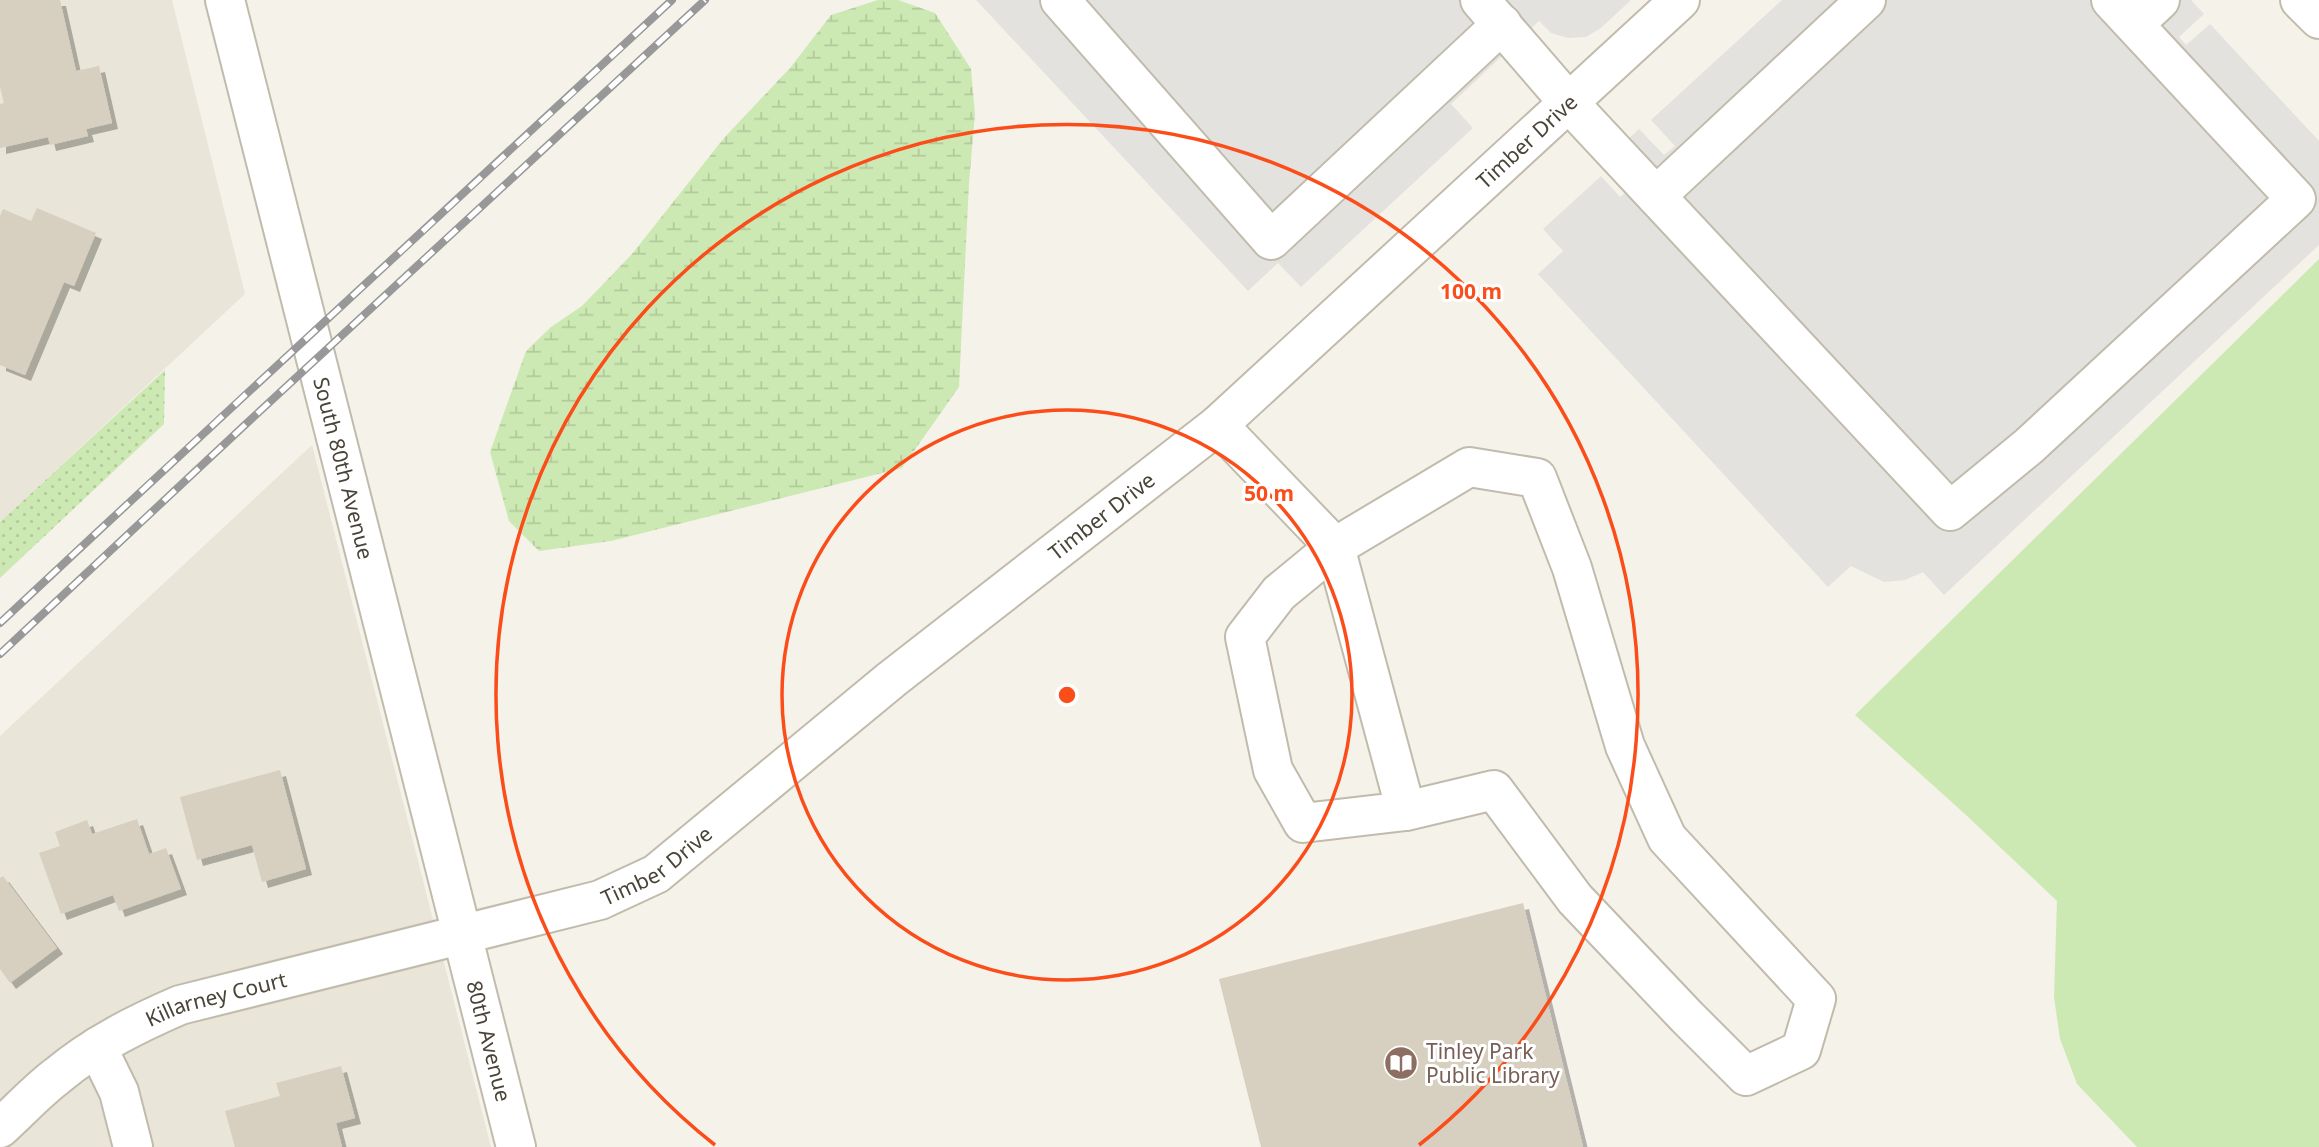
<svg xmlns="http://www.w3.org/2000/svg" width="2319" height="1147" font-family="'Noto Sans',sans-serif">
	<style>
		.residential { fill: #e9e5d8 }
		.grass { fill: url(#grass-dots) }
		.wetland { fill: url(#wetland-marsh) }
		.park { fill: #cce9b3 }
		.parking { fill: #e4e2de }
		.building { fill: #d7cfbf; filter: url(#shadow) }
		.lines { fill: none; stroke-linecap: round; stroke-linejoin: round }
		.minor-casing { stroke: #c1bbac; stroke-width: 42 }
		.minor { stroke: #fff; stroke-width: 38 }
		.rail-casing { stroke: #989898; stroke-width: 8 }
		.rail { stroke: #fff; stroke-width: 5; stroke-dasharray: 16; stroke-linecap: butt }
		.ring { fill: none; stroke: #fb4d1a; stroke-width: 3.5 }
		.labels { text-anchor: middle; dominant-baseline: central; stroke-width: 6; stroke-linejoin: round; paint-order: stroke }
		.street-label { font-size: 21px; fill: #494438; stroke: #fff }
		.education-label { font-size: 21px; fill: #785e54; stroke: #fff; text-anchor: start }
		.centre { fill: #fb4d1a; stroke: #fff; stroke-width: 3.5 }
		.ring-label { font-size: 21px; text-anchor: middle; font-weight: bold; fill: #fb4d1a; stroke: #fff; stroke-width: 6; stroke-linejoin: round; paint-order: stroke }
	</style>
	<defs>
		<pattern id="grass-dots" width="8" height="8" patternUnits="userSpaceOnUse" patternTransform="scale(1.75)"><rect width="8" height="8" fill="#cce9b3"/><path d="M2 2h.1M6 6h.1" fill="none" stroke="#b1c99b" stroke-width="1.8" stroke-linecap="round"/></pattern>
		<pattern id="wetland-marsh" width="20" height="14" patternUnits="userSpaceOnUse" patternTransform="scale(1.75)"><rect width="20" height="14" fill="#cce9b3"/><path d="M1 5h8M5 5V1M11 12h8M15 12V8" fill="none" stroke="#b1c99b"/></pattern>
		<filter id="shadow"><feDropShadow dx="6" dy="6" stdDeviation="0" flood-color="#0004"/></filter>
	</defs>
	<rect width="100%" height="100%" fill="#f5f2ea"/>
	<path class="residential" d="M 0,0 L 172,0 L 245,294 L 0,522 Z
		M 312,445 L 491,1147 L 0,1147 L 0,736 Z"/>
	<path class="grass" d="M 165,370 L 164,424 L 0,578 L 0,522 Z"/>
	<path class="wetland" d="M 878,0 L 898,0 L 935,13 L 971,69 L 975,114 L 969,183 L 959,387 L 902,468 L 611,541 L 539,551 L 509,521 L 490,452 L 526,351 L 551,327 L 582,306 L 632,254 L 724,138 L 790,68 L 831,15 Z"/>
	<path class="park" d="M 2319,259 L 2319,1147 L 2137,1147 L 2077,1084 L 2060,1039 L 2054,997 L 2057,901 L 1966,815 L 1855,715 Z"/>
	<path class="parking" d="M 976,0 L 1631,0 L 1601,28 L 1586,37 L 1568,38 L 1551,33 L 1539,21 L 1451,104 L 1473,128 L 1301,287 L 1278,263 L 1248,291 Z
		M 1782,0 L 2191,0 L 2204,14 L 2179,37 L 2186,45 L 2210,24 L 2319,141 L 2319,245 L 1944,595 L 1923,572 L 1905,580 L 1884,582 L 1851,566 L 1828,587 L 1538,274 L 1563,251 L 1543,229 L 1601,176 L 1620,197 L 1627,191 L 1602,163 L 1639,129 L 1664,155 L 1675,146 L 1651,120 Z"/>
	<path class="building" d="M 0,0 L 60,0 L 76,71 L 99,66 L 112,123 L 86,129 L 88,136 L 50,145 L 48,137 L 0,148 L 0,104 L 4,103 L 0,87 Z
		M 37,208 L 96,233 L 74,286 L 64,282 L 25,375 L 0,365 L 0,216 L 3,209 L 31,221 Z
		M 280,770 L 306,869 L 262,882 L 252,845 L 197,860 L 180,797 Z
		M 137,819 L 149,854 L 166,848 L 181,889 L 119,911 L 113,895 L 61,914 L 39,853 L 60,846 L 55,832 L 87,820 L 92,834 Z
		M 3,876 L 57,948 L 10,983 L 0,969 L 0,878 Z
		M 1523,903 L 1583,1147 L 1261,1147 L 1219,979 Z
		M 341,1066 L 355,1118 L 336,1123 L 342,1147 L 235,1147 L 225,1111 L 280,1096 L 276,1083 Z"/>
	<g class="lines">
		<g class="minor-casing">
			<g id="minor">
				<path id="s1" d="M 225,0 L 516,1147"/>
				<path d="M 1060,0 L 1271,240 L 1502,24"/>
				<path d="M 1480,0 L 1569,103 L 1950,511 L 2029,446 L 2296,199 L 2111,0"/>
				<path d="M 2300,0 L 2319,19"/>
				<path d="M 2134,24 L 2160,0"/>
				<path d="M 1656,196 L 1866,0"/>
				<path d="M 1218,425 L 1335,547 L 1406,811 L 1494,790 L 1575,899 L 1687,1017 L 1746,1076 L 1801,1050 L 1816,999 L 1667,838 L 1625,746 L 1572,568 L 1537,478 L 1469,467 L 1335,547 L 1279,593 L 1245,637 L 1273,770 L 1303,823 L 1406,811"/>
				<path d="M 97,1047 L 119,1092 L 133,1147"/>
				<path id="s2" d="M 0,1128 C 19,1111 37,1091 57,1076 C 94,1045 136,1024 180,1005 L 600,900 L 656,874 L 892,679 L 1218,425 L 1680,0"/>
			</g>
		</g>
		<use href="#minor" class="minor"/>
		<g class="rail-casing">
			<path id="rail" d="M 0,623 C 223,414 449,208 672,0
				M 0,654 L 247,423 L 705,0"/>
		</g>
		<use href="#rail" class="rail"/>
	</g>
	<g class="ring">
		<circle cx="1067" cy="695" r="285"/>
		<path d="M715 1145A571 571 0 1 1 1419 1145"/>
	</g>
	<defs>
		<g id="library-disc" transform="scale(1.75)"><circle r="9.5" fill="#8d6e63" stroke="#fff"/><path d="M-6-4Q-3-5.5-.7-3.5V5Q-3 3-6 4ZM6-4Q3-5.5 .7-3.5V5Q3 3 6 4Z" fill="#fff"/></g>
	</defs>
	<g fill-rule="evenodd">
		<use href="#library-disc" x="1401" y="1063"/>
	</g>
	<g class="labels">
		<g class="street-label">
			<text stroke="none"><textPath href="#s2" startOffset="1853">Timber Drive</textPath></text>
			<text stroke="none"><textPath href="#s1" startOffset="483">South 80th Avenue</textPath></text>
			<text stroke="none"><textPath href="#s2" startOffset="1286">Timber Drive</textPath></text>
			<text stroke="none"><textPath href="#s2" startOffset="719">Timber Drive</textPath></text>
			<text stroke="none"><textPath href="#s2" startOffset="256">Killarney Court</textPath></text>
			<text stroke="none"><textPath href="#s1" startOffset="1074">80th Avenue</textPath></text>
		</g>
		<g class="education-label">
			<text x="1426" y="1051">Tinley Park<tspan x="1426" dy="24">Public Library</tspan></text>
		</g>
	</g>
	<circle cx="1067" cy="695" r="10" class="centre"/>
	<g class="ring-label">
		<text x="1471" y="299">100 m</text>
		<text x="1269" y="501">50 m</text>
	</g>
</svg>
